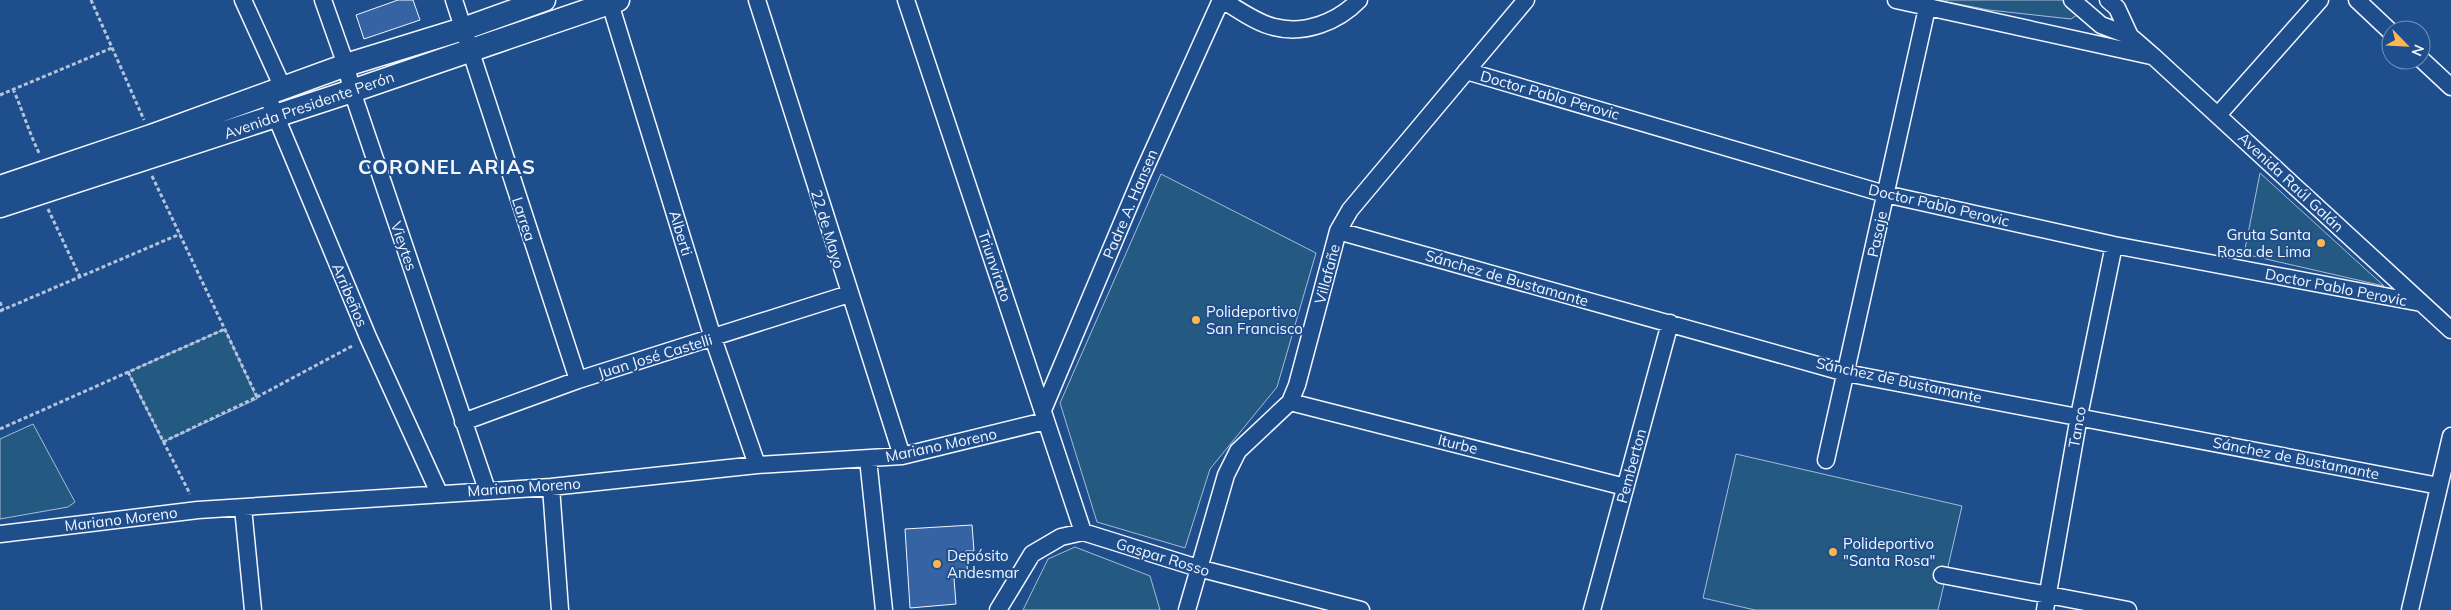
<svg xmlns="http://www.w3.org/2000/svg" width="2451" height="610" font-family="Mulish,sans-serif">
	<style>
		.green { fill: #245a82; stroke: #a8bbd7 }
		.building { fill: #3563a3; stroke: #f2f6ff }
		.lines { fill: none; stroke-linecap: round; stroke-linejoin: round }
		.street-casing { stroke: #f2f6ff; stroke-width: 19 }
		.secondary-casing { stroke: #f2f6ff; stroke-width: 25 }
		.path { stroke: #b3c4dc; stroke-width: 3; stroke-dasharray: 4 2.5; stroke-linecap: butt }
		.street { stroke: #1f4e8c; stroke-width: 16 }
		.secondary { stroke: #1f4e8c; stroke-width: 22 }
		.poi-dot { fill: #ffb74d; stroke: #1f4e8c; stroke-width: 2 }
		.labels { text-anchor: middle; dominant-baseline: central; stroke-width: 4; stroke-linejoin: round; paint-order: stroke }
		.street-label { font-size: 15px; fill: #f2f6ff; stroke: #1f4e8c }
		.poi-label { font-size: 15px; fill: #f2f6ff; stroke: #1f4e8c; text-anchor: start }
		.district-label { font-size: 20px; font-weight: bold; letter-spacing: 1px; fill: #f2f6ff; stroke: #1f4e8c }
	</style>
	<rect width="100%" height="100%" fill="#1f4e8c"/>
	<path class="green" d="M 1937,0 L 2074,0 L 2080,13 L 2071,19 L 1989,10 Z
		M 2260,173 L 2384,286 L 2244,254 Z
		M 1161,174 L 1316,253 L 1277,387 L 1210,469 L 1185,548 L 1097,522 L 1060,403 Z
		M 225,329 L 257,399 L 163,442 L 128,372 Z
		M 33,424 L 75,502 L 68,507 L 0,519 L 0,439 Z
		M 1736,454 L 1962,506 L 1938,610 L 1755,610 L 1703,598 Z
		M 1075,547 L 1150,576 L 1160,610 L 1023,610 L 1048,559 Z"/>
	<path class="building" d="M 398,0 L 413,0 L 420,20 L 364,39 L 356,15 Z
		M 972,525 L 974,551 L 966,551 L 968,578 L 954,579 L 956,604 L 910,608 L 905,529 Z"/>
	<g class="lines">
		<g class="street-casing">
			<path id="street" d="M 243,0 L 283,88
				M 323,0 L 346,65 L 352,91 L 487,490
				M 454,0 L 578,380
				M 609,0 L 713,338 L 757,465
				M 757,0 L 902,456
				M 906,0 L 1083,532
				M 1222,0 C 1238,9 1256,23 1274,27 C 1304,35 1338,22 1359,0
				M 1896,0 L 2151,56
				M 2072,0 L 2101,25 L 2130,36 L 2153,56 L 2451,330
				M 2108,0 L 2117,8 L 2130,36
				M 2357,0 L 2391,32
				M 2421,59 L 2451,87
				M 1466,71 L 1885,194 L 2114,245 L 2421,303
				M 267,95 L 368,337 L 439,493
				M 2218,115 L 2320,0
				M 1338,231 L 1846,373 L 2439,486
				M 1290,402 L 1625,487
				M 1043,410 L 1143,173 L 1221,0
				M 463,422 L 578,380 L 849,294
				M 868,459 L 884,610
				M 1826,460 L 1927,8
				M 551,487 L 560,610
				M 243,508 L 253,610
				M 0,534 L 198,510 L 551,487 L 757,465 L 902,456 L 1045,421
				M 1942,575 L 2128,610
				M 998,610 L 1032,554 L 1061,537 L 1083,532 L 1198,568 L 1361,610
				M 1187,610 L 1226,475 L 1238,451 L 1290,402 L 1297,385 L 1338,231 L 1350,210 L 1526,0
				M 1592,610 L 1670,323
				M 2045,610 L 2079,416 L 2114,245
				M 2410,610 L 2451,436"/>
		</g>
		<g class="secondary-casing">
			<path id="secondary" d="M 0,187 L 151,136 L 346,65 L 463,29 L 544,0
				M 0,206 L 352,91 L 618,0"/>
		</g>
		<path class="path" d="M 91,0 L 144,120
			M 13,89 C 23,111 29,133 40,155
			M 0,95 L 112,48
			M 152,176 L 257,397
			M 48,209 L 80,277
			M 0,302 L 3,310
			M 0,311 L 180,234
			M 128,372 L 190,494
			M 0,429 L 225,329
			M 163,442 L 257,397 L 354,345"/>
		<use href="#street" class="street"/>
		<use href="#secondary" class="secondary"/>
	</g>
	<g class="poi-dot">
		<circle cx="2321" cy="243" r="5"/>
		<circle cx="1196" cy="320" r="5"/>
		<circle cx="1833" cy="552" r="5"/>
		<circle cx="937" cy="564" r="5"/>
	</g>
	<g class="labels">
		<g class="street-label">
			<text transform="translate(1550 95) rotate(16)">Doctor Pablo Perovic</text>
			<text transform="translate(309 105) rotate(-19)">Avenida Presidente Perón</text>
			<text transform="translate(2291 182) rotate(43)">Avenida Raúl Galán</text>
			<text transform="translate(1130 204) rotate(-67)">Padre A. Hansen</text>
			<text transform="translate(1939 205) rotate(13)">Doctor Pablo Perovic</text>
			<text transform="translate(524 219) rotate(72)">Larrea</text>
			<text transform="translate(828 229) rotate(73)">22 de Mayo</text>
			<text transform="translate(681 233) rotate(73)">Alberti</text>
			<text transform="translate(1877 234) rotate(-78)">Pasaje</text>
			<text transform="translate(404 246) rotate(71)">Vieytes</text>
			<text transform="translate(995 266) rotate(71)">Triunvirato</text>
			<text transform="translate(1327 274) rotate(-75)">Villafañe</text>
			<text transform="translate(1507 278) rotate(16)">Sánchez de Bustamante</text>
			<text transform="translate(2336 287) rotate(11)">Doctor Pablo Perovic</text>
			<text transform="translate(350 295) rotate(67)">Arribeños</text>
			<text transform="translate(655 356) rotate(-17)">Juan José Castelli</text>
			<text transform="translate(1899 380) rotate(12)">Sánchez de Bustamante</text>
			<text transform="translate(2077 427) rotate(-80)">Tanco</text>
			<text transform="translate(1458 444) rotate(14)">Iturbe</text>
			<text transform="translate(941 445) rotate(-12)">Mariano Moreno</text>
			<text transform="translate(2296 458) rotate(11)">Sánchez de Bustamante</text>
			<text transform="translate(1631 466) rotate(-75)">Pemberton</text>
			<text transform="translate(524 487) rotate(-4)">Mariano Moreno</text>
			<text transform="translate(121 519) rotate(-7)">Mariano Moreno</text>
			<text transform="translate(1163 557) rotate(17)">Gaspar Rosso</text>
		</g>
		<g class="poi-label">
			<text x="2311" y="234" text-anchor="end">Gruta Santa<tspan x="2311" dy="17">Rosa de Lima</tspan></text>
			<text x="1206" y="311">Polideportivo<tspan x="1206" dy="17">San Francisco</tspan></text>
			<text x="1843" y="543">Polideportivo<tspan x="1843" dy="17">"Santa Rosa"</tspan></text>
			<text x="947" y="555">Depósito<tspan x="947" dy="17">Andesmar</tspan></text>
		</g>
		<g class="district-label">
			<text x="447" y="166">CORONEL ARIAS</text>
		</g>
	</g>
	<g transform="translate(2406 45) rotate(114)"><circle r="24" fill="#1f4e8c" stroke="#7391ba"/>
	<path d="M0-4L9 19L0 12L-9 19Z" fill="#ffb74d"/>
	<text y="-8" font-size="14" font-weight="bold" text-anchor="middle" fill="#f2f6ff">N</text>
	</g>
</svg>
